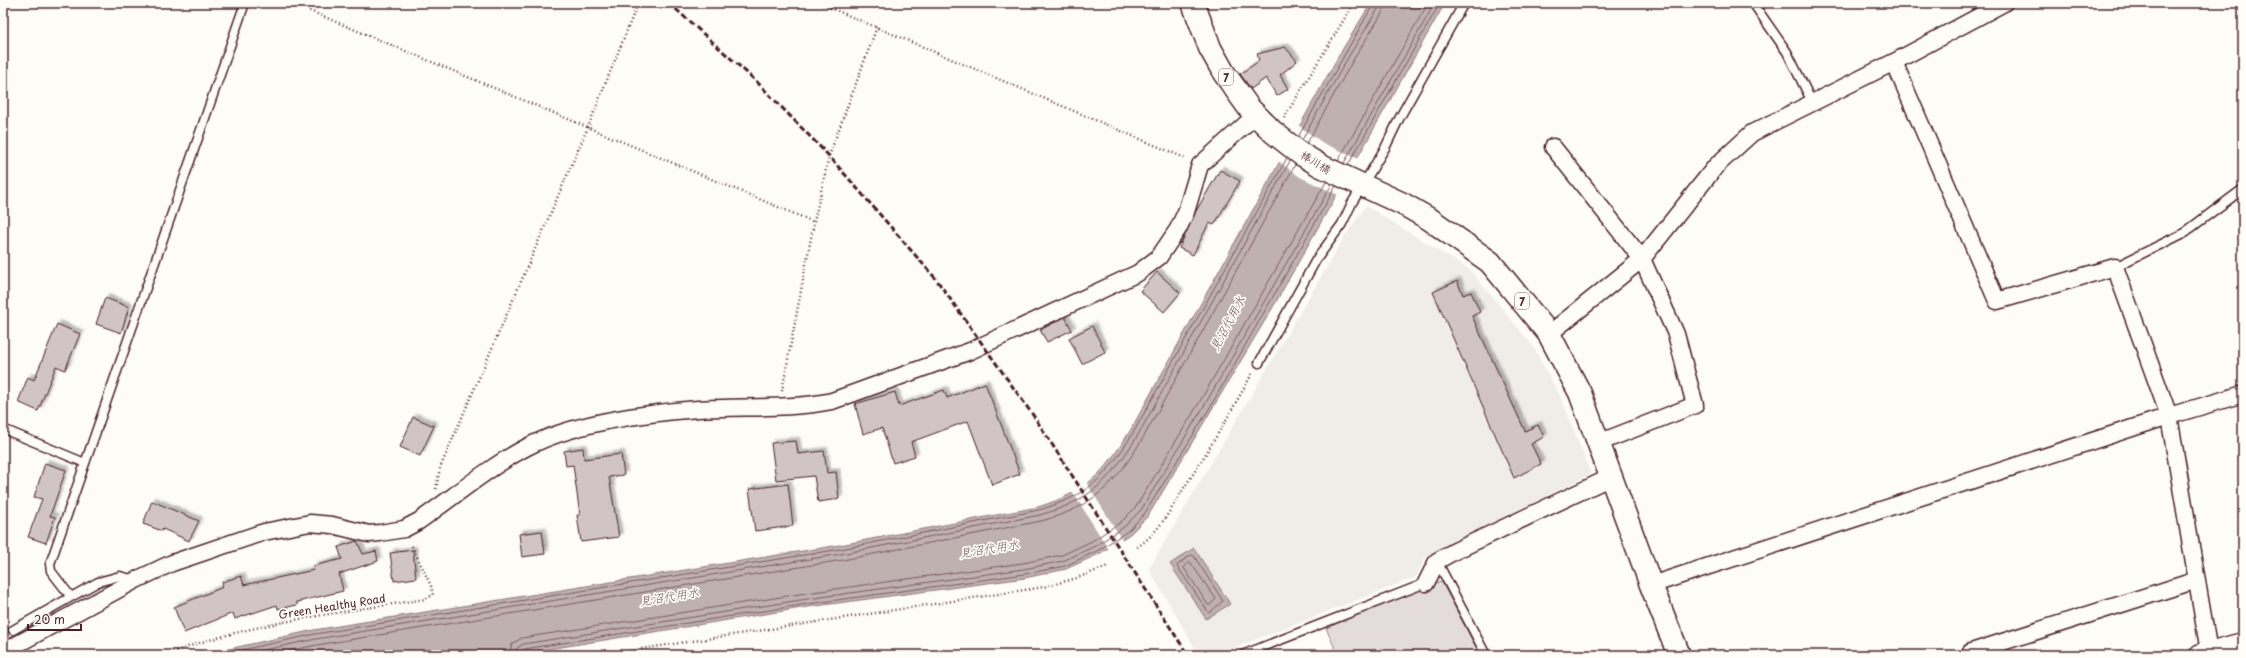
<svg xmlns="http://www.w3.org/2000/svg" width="2246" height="658" font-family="'Playpen Sans','Klee One',sans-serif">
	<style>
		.built { fill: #f0ece8 }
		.green { fill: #e3dcda; stroke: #967e82 }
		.water { fill: #c0b1b1; stroke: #91777b }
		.pier { fill: #fdfcf7 }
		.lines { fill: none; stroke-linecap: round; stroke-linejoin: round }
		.shore { stroke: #795961; stroke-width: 1 }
		.building { fill: #d0c5c4; stroke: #4a1f2b; filter: url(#shadow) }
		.lane-casing { stroke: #4a1f2b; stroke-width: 11 }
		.street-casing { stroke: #4a1f2b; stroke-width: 19 }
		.primary-casing { stroke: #4a1f2b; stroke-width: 25 }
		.path { stroke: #4a1f2b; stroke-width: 2.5; stroke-dasharray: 1 3; stroke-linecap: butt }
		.lane { stroke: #fdfcf7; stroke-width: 8 }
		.street { stroke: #fdfcf7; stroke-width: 16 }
		.primary { stroke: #fdfcf7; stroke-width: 22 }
		.rail { stroke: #4a1f2b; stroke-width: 3; stroke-dasharray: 6 3; stroke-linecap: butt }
		.labels { text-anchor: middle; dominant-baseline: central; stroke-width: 3.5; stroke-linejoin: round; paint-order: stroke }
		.shield { fill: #fdfcf7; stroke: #806168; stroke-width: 1 }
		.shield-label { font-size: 10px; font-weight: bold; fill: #4a1f2b }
		.street-label { font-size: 11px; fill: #4a1f2b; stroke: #fdfcf7 }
		.water-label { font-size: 12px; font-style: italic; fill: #73525a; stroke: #fdfcf7 }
	</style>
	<defs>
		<filter id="shadow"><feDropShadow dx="3.5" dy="-3.5" stdDeviation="1" flood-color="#0004"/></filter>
	</defs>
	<rect width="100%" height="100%" fill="#fdfcf7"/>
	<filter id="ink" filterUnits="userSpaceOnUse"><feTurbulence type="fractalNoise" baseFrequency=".025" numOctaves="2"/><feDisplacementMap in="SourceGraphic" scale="8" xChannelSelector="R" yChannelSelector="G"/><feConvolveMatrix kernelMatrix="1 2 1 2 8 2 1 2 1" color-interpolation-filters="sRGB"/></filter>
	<g filter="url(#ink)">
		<path class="built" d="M 1366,206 L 1470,270 L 1532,345 L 1562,400 L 1591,474 L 1425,557 L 1416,577 L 1216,655 L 1199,655 L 1149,569 L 1345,236 Z"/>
		<path class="green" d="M 1441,581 L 1480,655 L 1338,655 L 1326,628 Z"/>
		<path class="water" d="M 1371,3 L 1445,3 L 1273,307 L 1148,516 L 1130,534 L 1099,554 L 1066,569 L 1025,578 L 808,607 L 512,655 L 202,655 L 314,630 L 840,545 L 1038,507 C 1088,491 1103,474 1130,431 L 1339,55 Z
			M 1194,548 L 1230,604 L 1206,619 L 1170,564 Z"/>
		<path class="pier" d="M 1298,125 L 1323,143 L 1359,159 L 1338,195 L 1300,177 L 1278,161 Z
			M 1086,482 L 1123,541 L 1109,550 L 1072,491 Z"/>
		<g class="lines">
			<path class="shore" d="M 1298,137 L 1374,3
				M 1302,140 L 1347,59 L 1378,9 L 1379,3
				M 1307,143 L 1352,62 L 1383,12 L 1385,3
				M 1338,161 L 1428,3
				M 1344,163 L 1435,3
				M 1348,165 L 1440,3
				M 1191,555 L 1194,556 L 1223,601 L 1209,613 L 1177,566 Z
				M 1190,562 L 1216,599 L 1210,605 L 1208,605 L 1184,568 Z
				M 219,655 L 315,634 L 841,549 L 1039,510 C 1089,495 1106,477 1133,433 L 1287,158
				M 240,655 L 316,639 L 841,554 L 1040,515 C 1092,500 1110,480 1138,435 L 1290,161
				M 268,655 L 317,645 L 843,560 L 1041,521 C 1094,507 1115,484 1143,438 L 1295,165
				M 509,655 L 512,644 L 522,638 L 806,593 L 1023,563 L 1062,555 L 1092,541 L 1121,522 L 1136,507 L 1199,403 L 1326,182
				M 515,655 L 517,648 L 523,644 L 807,599 L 1024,569 L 1063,561 L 1095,546 L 1124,527 L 1141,510 L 1204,406 L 1332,184
				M 520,655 L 524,649 L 808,604 L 1025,574 L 1065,566 L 1097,551 L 1128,531 L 1145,513 L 1209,409 L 1336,186"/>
		</g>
		<path class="building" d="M 1285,47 L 1297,61 L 1280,75 L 1288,89 L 1277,96 L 1266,78 L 1251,89 L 1240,74 L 1259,61 L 1257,54 Z
			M 1220,170 L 1240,181 L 1214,225 L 1209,223 L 1193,255 L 1179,248 L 1196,211 Z
			M 1157,272 L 1180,293 L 1164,312 L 1140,291 Z
			M 1457,281 L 1463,295 L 1471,292 L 1480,312 L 1472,316 L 1525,431 L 1538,425 L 1544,437 L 1531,444 L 1541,464 L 1514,478 L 1433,292 Z
			M 105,298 L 129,307 L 121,333 L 96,324 Z
			M 1065,317 L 1072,330 L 1047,342 L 1040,330 Z
			M 57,324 L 80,334 L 65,370 L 56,366 L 38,411 L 18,402 L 28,377 L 34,380 Z
			M 1092,326 L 1105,352 L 1082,364 L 1069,338 Z
			M 985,383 L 1020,474 L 992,485 L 968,421 L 911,442 L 915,456 L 893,463 L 882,428 L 863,434 L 855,404 L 895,392 L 899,406 L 944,390 L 947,398 Z
			M 413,417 L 434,426 L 420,456 L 400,447 Z
			M 796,441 L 798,454 L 824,451 L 827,473 L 836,472 L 839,499 L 818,502 L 814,476 L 776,480 L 771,443 Z
			M 583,448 L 584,459 L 621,454 L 624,475 L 609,477 L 619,537 L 581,542 L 577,515 L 580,515 L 573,465 L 566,466 L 564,451 Z
			M 45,463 L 66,470 L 50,516 L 55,517 L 46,543 L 28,537 L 42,499 L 34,497 Z
			M 788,484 L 793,526 L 755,531 L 749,489 Z
			M 152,501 L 199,521 L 189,541 L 163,529 L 162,531 L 143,524 Z
			M 542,531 L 545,554 L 522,557 L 519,534 Z
			M 357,541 L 363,554 L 376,551 L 378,561 L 339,574 L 343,591 L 297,602 L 297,605 L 278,609 L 277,605 L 235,619 L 233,613 L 184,633 L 174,607 L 223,587 L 222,582 L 241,576 L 244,585 L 314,570 L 313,566 L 342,559 L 338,547 Z
			M 413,550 L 416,578 L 394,581 L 390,553 Z"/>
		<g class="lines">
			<g class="lane-casing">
				<path id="lane" d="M 1753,3 L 1787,52 L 1813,104
					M 2115,267 L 2184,233 L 2243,189
					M 1259,363 L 1316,260 L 1342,224 L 1352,203 L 1385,148 L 1400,117 L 1464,3
					M 3,429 L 85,463
					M 1437,561 L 1486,655
					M 135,580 L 120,576 L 98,582 L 71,597 L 51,571 L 50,564 L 245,3
					M 13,630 L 71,597
					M 1242,655 L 1426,583"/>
			</g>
			<g class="street-casing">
				<path id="street" d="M 1894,62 L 1997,301 L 2115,267 L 2169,416 L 2209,652
					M 1553,147 L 1642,259 L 1676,334 L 1695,405 L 1598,443
					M 1549,334 L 1642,259 L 1716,166 L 1752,133 L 1894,62 L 2004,3
					M 1426,583 L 1437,561 L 1455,551 L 1611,477
					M 1651,585 L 2169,416 L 2243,394
					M 3,652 L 136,580 L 172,563 L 264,532 L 310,523 L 332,525 L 369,534 L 380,533 L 404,529 L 419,521 C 455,496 489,467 527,447 C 573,423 647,413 698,409 C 743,406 788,410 832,401 L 970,351 L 1138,273 L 1159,257 L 1178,229 L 1186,212 L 1200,165 L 1256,115
					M 1971,655 L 1971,652 L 2197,580"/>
			</g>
			<g class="primary-casing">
				<path id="primary" d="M 1193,3 L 1210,48 L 1224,73 L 1249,108 L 1273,132 L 1301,154 L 1321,166 L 1403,204 L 1431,220 L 1490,262 L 1549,334 L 1580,393 L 1651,585 L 1679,655
					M 2201,655 L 2243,644"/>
			</g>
			<path class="path" d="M 291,3 L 814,222
				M 819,3 L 1185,158
				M 1284,118 L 1354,3
				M 782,391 L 814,222 L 829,156 L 877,27
				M 436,489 L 440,468 L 588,127 L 638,3
				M 1137,547 C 1159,533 1170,510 1184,488 C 1209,450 1231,412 1253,372
				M 165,655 C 248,623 337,613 425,599 L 433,595 L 431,586 L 411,544
				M 602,655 L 1044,587 L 1077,578 L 1108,566"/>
			<use href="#lane" class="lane"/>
			<use href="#street" class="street"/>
			<use href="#primary" class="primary"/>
			<path class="rail" d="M 669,3 L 755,80 L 829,156 L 936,279 L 1035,418 L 1188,655"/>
		</g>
	</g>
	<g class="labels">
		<g class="shield">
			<rect x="1219" y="69" width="14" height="16" rx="3"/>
			<rect x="1515" y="293" width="14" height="16" rx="3"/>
		</g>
		<g class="shield-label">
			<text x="1226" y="77">7</text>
			<text x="1522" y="301">7</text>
		</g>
		<g class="street-label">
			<text transform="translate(1316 162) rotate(31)">棒川橋</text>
			<text transform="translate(332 606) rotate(-9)">Green Healthy Road</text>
		</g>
		<g class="water-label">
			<text transform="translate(1227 323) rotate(-62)">見沼代用水</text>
			<text transform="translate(989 548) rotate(-9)">見沼代用水</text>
			<text transform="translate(669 596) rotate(-9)">見沼代用水</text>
		</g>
	</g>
	<rect width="2246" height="658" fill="none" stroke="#fdfcf7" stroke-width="16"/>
	<rect x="8" y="8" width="2230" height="642" fill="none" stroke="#4a1f2b" stroke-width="1.5" filter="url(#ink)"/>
	<path d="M28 624v6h53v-6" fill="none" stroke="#4a1f2b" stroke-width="2"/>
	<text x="34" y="624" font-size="12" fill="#4a1f2b" stroke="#fdfcf7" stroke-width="3" paint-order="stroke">20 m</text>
</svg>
